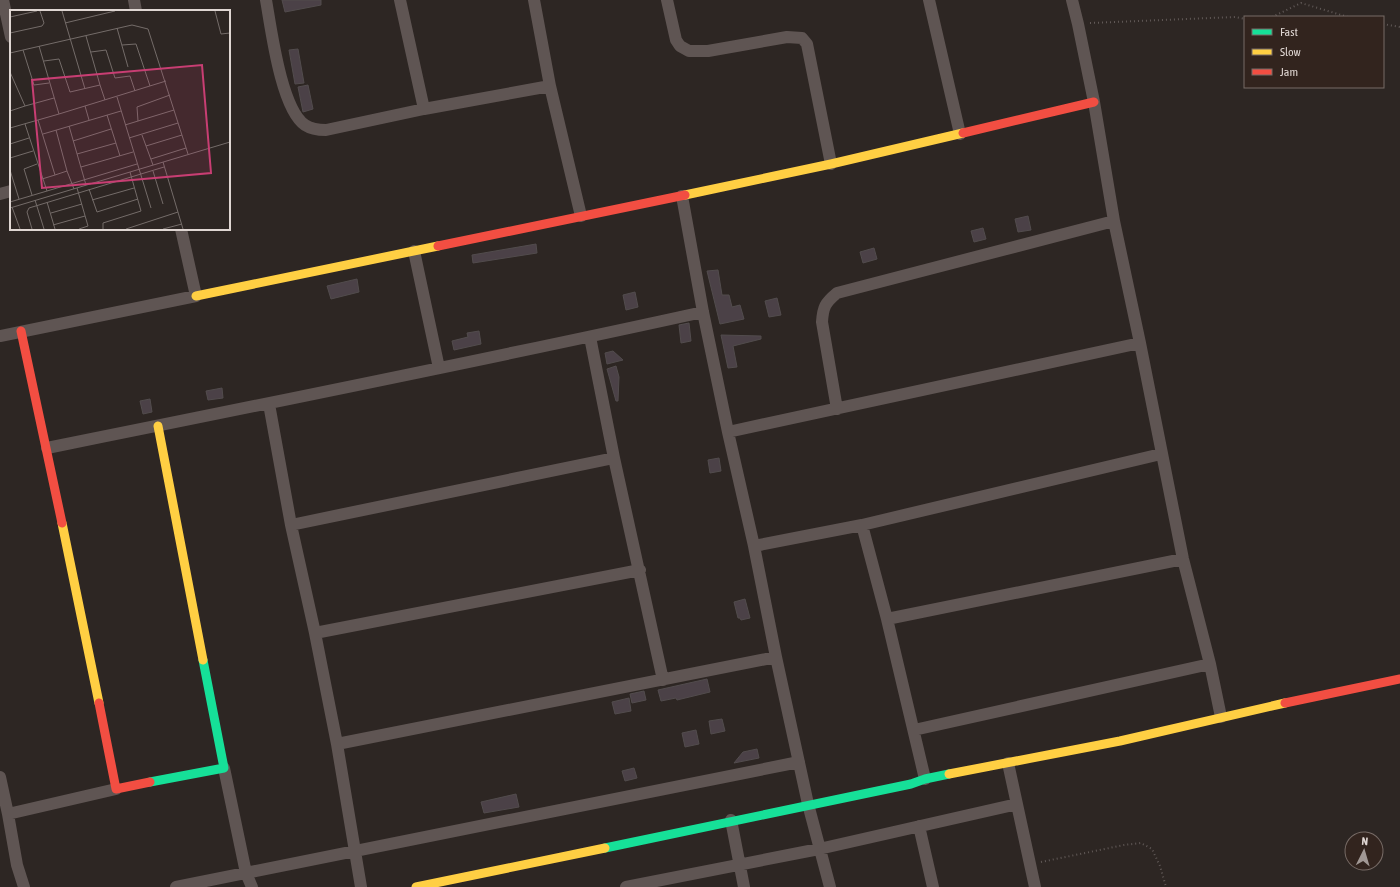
<svg xmlns="http://www.w3.org/2000/svg" width="1400" height="887" font-family="'Asap Condensed',sans-serif">
	<style>
		.building { fill: #4b4147; stroke: #524c4d }
		.lines { fill: none; stroke-linecap: round; stroke-linejoin: round }
		.path { stroke: #615957; stroke-width: 2; stroke-dasharray: 1 3; stroke-linecap: butt }
		.street { stroke: #5f5553; stroke-width: 12 }
		.fast { stroke: #16e098; stroke-width: 9 }
		.slow { stroke: #ffcf43; stroke-width: 9 }
		.jam { stroke: #f24e42; stroke-width: 9 }
		.inset-road { fill: none; stroke: #746c69; stroke-width: 1 }
		.view { fill: #c83e73; fill-opacity: 0.15; stroke: #c83e73; stroke-width: 2 }
		.inset-edge { fill: none; stroke: #dfd6d2; stroke-width: 2 }
	</style>
	<rect width="100%" height="100%" fill="#2d2623"/>
	<path class="building" d="M 282,0 L 321,0 L 321,5 L 285,12 Z
		M 298,49 L 304,83 L 295,84 L 289,50 Z
		M 308,85 L 313,109 L 303,112 L 298,87 Z
		M 1028,216 L 1031,230 L 1018,232 L 1015,219 Z
		M 983,228 L 986,239 L 974,242 L 971,231 Z
		M 536,244 L 537,253 L 473,263 L 472,255 Z
		M 874,248 L 877,259 L 863,263 L 860,252 Z
		M 718,270 L 722,295 L 729,295 L 732,307 L 740,305 L 744,319 L 720,324 L 707,271 Z
		M 357,279 L 359,292 L 331,299 L 327,286 Z
		M 635,292 L 638,307 L 626,310 L 623,295 Z
		M 777,298 L 781,315 L 769,317 L 765,301 Z
		M 689,323 L 691,341 L 681,343 L 679,325 Z
		M 479,331 L 481,344 L 454,350 L 452,341 L 468,337 L 467,333 Z
		M 721,335 L 761,336 L 761,339 L 733,346 L 737,367 L 728,368 Z
		M 613,351 L 623,360 L 607,364 L 605,353 Z
		M 616,366 L 619,377 L 618,401 L 616,401 L 607,369 Z
		M 222,388 L 223,398 L 208,400 L 206,391 Z
		M 150,399 L 152,412 L 143,414 L 140,401 Z
		M 719,458 L 721,471 L 710,473 L 708,460 Z
		M 745,599 L 750,618 L 741,620 L 740,618 L 738,618 L 734,602 Z
		M 707,679 L 710,692 L 677,700 L 676,698 L 661,701 L 658,690 Z
		M 644,691 L 646,700 L 632,703 L 630,694 Z
		M 629,698 L 631,711 L 615,714 L 612,702 Z
		M 722,719 L 725,731 L 711,734 L 709,721 Z
		M 696,730 L 699,744 L 685,747 L 682,733 Z
		M 757,749 L 759,758 L 734,763 L 743,752 Z
		M 634,768 L 637,778 L 625,781 L 622,771 Z
		M 516,794 L 519,807 L 484,813 L 481,802 Z"/>
	<g class="lines">
		<path class="path" d="M 1272,17 L 1301,3 L 1348,17
			M 1090,23 L 1235,17 L 1245,19
			M 1383,24 L 1400,27
			M 1041,862 L 1124,845 L 1141,843 L 1152,849 L 1160,866 L 1166,887"/>
		<path class="street" d="M 3,0 L 11,37
			M 134,0 L 136,11
			M 266,0 C 271,28 281,109 305,125 C 311,129 319,130 326,130 L 424,109 L 550,86 L 534,0
			M 400,0 L 424,109
			M 667,0 L 676,40 L 680,46 L 689,51 L 708,51 L 787,37 L 802,38 L 807,44 L 831,164
			M 929,0 L 960,134
			M 1072,0 L 1078,24 L 1094,102 L 1114,221 L 1140,343 L 1183,559 L 1210,664 L 1221,717
			M 550,86 L 581,216
			M 0,194 L 11,191
			M 682,196 L 703,312 L 728,432 L 754,546 L 776,657 L 808,804 L 830,887
			M 414,251 L 439,368
			M 0,336 L 196,296 L 181,229
			M 590,337 L 614,458 L 663,680
			M 269,404 L 291,525 L 315,633 L 337,744 L 361,887
			M 837,409 L 822,322 C 823,307 825,303 837,293 L 1114,221
			M 728,432 L 1140,343
			M 47,448 C 266,404 485,360 703,312
			M 291,525 L 614,458
			M 862,525 L 887,619 L 925,779
			M 754,546 L 862,525 L 1161,454
			M 887,619 L 1183,559
			M 315,633 L 640,570
			M 914,730 L 1210,664
			M 337,744 L 776,657
			M 1008,763 L 1035,887
			M 224,768 L 246,873 L 252,887
			M 0,777 L 8,814 L 17,865 L 24,887
			M 8,814 L 116,789
			M 731,820 L 744,887
			M 919,826 L 933,887
			M 176,887 L 799,762
			M 626,887 L 819,849 L 1017,804"/>
		<path class="fast" d="M 150,782 L 224,768 L 203,660
			M 605,848 L 911,784 L 925,779 L 949,774"/>
		<path class="slow" d="M 685,195 L 831,164 L 963,133
			M 196,296 L 438,246
			M 158,426 L 203,660
			M 62,523 L 99,703
			M 949,774 L 1120,741 L 1285,703
			M 416,887 L 605,848"/>
		<path class="jam" d="M 963,133 L 1094,102
			M 438,246 L 685,195
			M 21,331 L 62,523
			M 99,703 L 116,789 L 150,782
			M 1285,703 L 1400,679"/>
	</g>
	<g transform="translate(10 10)">
		<rect width="220" height="220" fill="#2d2623"/>
		<path class="inset-road" d="M 52,1 L 75,79M 205,1 L 211,24 L 220,23M 0,7 L 27,1M 55,13 L 105,1M 107,18 L 118,57M 0,23 L 32,16 L 34,13 L 30,1M 112,35 L 126,34 L 140,76M 13,40 L 24,75 L 39,73M 81,42 L 96,40 L 105,68 L 120,66 L 125,81M 0,43 L 122,15 L 138,19 L 178,144M 34,51 L 49,49 L 60,82 L 90,75 L 76,26M 0,62 L 15,96 L 44,88M 90,75 L 95,90M 107,87 L 141,198M 75,96 L 79,110M 0,101 L 15,96M 49,104 L 156,71M 97,105 L 110,146M 28,110 L 45,165 L 57,161 L 46,120M 128,111 L 127,97 L 160,85M 15,114 L 37,181 L 127,154M 115,115 L 164,100M 59,116 L 76,175M 0,118 L 49,104 L 29,36M 33,124 L 111,101M 132,125 L 143,155M 119,128 L 168,113M 63,131 L 101,119M 0,134 L 19,128M 136,136 L 172,125M 67,144 L 106,133M 0,148 L 23,141M 141,149 L 176,138M 153,152 L 173,219M 71,157 L 123,142M 0,160 L 9,189M 57,161 L 64,179M 143,161 L 153,194M 32,169 L 45,165M 67,178 L 78,216 L 69,219M 79,179 L 87,202 L 128,189M 22,185 L 14,159 L 27,154M 25,190 L 34,219M 82,190 L 124,178M 0,192 L 37,181M 37,192 L 45,219M 2,197 L 10,219M 0,198 L 220,132M 41,203 L 72,194M 43,215 L 75,206M 22,219 L 17,202 L 19,198 L 154,157M 93,219 L 93,213 L 131,201 L 120,162M 116,219 L 168,202M 153,219 L 172,214"/>
		<path class="view" d="M 192,55 L 201,163 L 32,178 L 22,70 Z"/>
		<rect width="220" height="220" class="inset-edge"/>
	</g>
	<rect x="1244" y="16" width="140" height="72" fill="#32241e" stroke="#776b66"/>
	<rect x="1252" y="29" width="20" height="6" fill="#16e098" stroke="#776b66"/>
	<text x="1280" y="36" font-size="12" fill="#dfd6d2">Fast</text>
	<rect x="1252" y="49" width="20" height="6" fill="#ffcf43" stroke="#776b66"/>
	<text x="1280" y="56" font-size="12" fill="#dfd6d2">Slow</text>
	<rect x="1252" y="69" width="20" height="6" fill="#f24e42" stroke="#776b66"/>
	<text x="1280" y="76" font-size="12" fill="#dfd6d2">Jam</text>
	<g transform="translate(1364 851) rotate(5)"><circle r="19" fill="#32241e" stroke="#776b66"/>
	<path d="M0-3L7 15L0 10L-7 15Z" fill="#a19895"/>
	<text y="-6" font-size="11" font-weight="bold" text-anchor="middle" fill="#dfd6d2">N</text>
	</g>
</svg>
